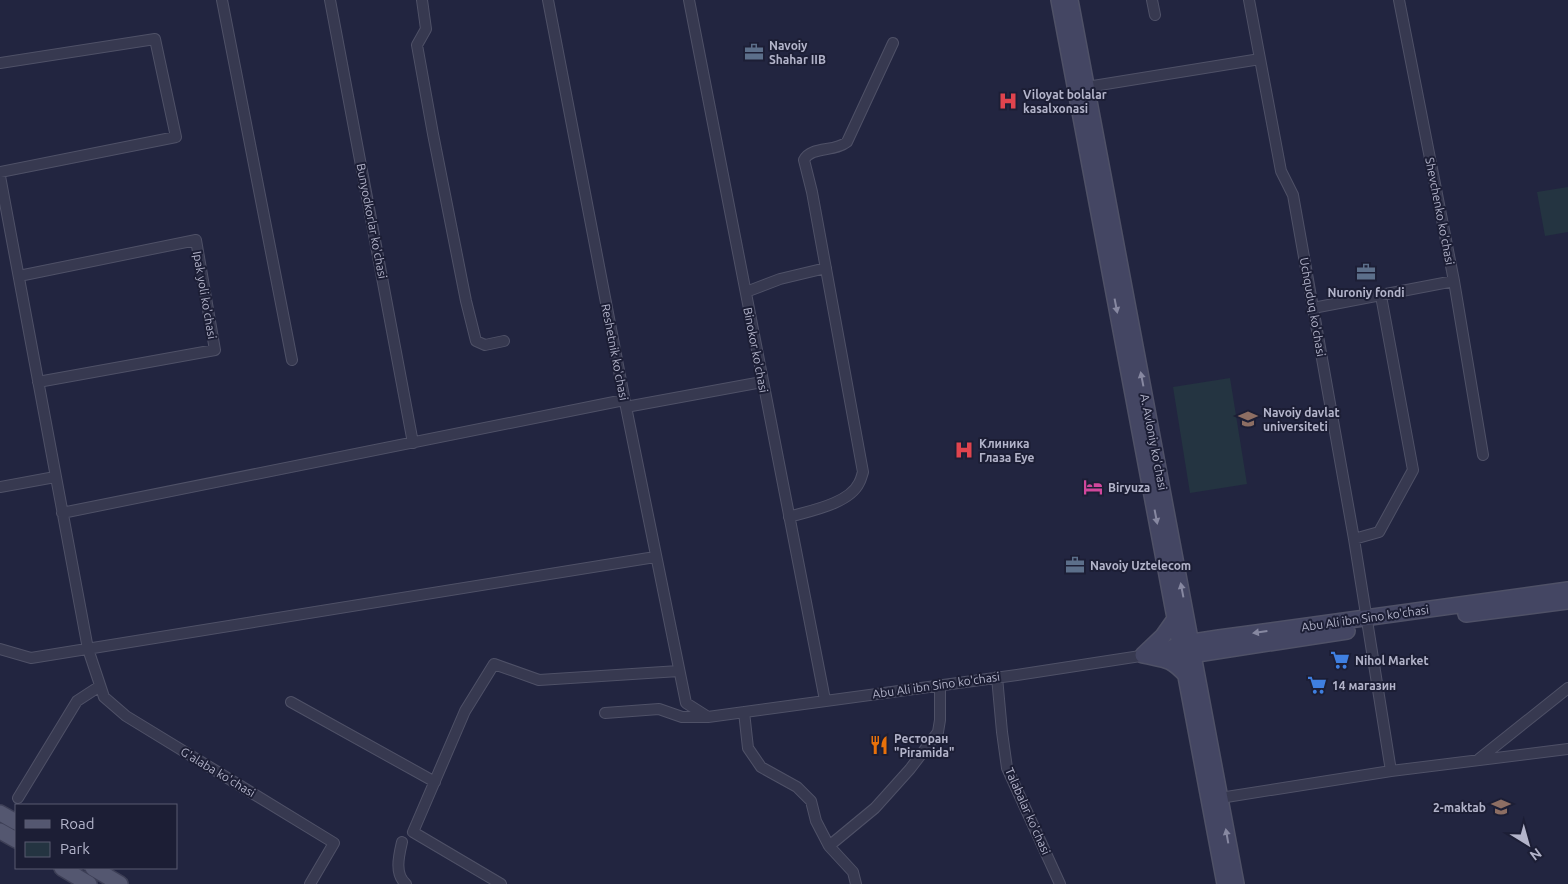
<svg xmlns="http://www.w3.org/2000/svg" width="1568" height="884" font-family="Ubuntu,sans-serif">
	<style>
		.green { fill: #243441 }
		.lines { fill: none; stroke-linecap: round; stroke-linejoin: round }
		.street-casing { stroke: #4f5167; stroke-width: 12 }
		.secondary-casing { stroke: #4f5167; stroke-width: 18 }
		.primary-casing { stroke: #3d3f56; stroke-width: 18 }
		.street { stroke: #373950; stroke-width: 10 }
		.secondary { stroke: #444663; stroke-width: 15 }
		.primary { stroke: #545770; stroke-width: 15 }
		.oneway { fill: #8788a1 }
		.labels { text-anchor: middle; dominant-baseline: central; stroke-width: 4; stroke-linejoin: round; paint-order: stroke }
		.poi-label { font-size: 12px; font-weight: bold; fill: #b3b4ca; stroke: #1c1e35; text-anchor: start }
		.street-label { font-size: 12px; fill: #b3b4ca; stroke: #1c1e35 }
	</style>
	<rect width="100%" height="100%" fill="#222540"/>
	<path class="green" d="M 1568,187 L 1568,232 L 1545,236 L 1537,192 Z
		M 1230,378 L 1247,484 L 1190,493 L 1173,387 Z"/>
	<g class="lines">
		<g class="street-casing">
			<path id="street" d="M 222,0 L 292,360
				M 330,0 L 413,443
				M 422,0 L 426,29 L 417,45 L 433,134 L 466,301 L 476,341 L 485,345 L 504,341
				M 548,0 L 626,407 L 686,703 L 708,717
				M 689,0 L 825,700
				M 1152,0 L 1155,15
				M 1249,0 L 1281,171 L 1293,195 L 1354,539 L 1391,771
				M 0,63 L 155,39 L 176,137 L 0,172
				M 1087,87 L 1260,59
				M 0,176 L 88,649 L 104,697 L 126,716 L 334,843 L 310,884
				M 19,276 L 196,240 L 215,350 L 38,382
				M 1454,281 L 1483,455
				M 746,292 L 780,279 L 826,268
				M 1313,308 L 1454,281 L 1399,0
				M 626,407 L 762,382
				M 0,487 L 55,477
				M 62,513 L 624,400
				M 789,517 C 809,511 849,504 859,483 C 861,480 862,475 863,472 L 812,192 L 804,160 C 811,146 835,152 847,142 L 893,43
				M 1354,539 L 1379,532 L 1413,470 L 1381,296
				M 0,649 L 31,658 L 655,557
				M 997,677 L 1002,732 L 1007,768 L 1060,884
				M 291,702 L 435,782
				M 744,712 L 748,748 L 761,767 L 797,787 L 811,801 L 816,821 L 829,846
				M 605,713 L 659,709 L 682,717 L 708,717 L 1017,675 L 1147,655
				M 1479,759 L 1568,688
				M 18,798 L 77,701 L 100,686
				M 1220,798 L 1391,771 L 1568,749
				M 402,842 C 399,855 394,874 406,884
				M 501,884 L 413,832 L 465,711 L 494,664 L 539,680 L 679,671
				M 856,884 L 853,872 L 829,846 L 875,808 L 910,769 L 938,732 L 940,720 L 940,685"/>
		</g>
		<g class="secondary-casing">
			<path id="secondary" d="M 1059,0 L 1225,884
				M 1070,0 L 1236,884
				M 1466,614 L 1568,601
				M 1175,619 L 1163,636 L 1143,655 C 1165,660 1169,657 1186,675
				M 1163,653 L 1180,644 L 1219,638 L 1568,590
				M 1184,656 L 1347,631"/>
		</g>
		<g class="primary-casing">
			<path id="primary" d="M 0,813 L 16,822
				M 0,831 L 16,840
				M 62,868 L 89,884
				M 93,868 L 120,884"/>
		</g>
		<use href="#street" class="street"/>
		<use href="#secondary" class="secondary"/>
		<use href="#primary" class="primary"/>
	</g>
	<defs><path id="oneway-solid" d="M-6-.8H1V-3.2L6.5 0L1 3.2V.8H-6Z" transform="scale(1.25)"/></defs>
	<g class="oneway">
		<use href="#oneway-solid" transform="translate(1116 306) rotate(79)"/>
		<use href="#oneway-solid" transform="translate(1142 379) rotate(-101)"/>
		<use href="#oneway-solid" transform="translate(1156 517) rotate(79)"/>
		<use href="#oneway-solid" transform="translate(1182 590) rotate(-101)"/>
		<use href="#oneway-solid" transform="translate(1260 632) rotate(172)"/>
		<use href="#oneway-solid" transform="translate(1227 836) rotate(-100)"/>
	</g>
	<defs>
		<g id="office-bare" transform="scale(1.5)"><path d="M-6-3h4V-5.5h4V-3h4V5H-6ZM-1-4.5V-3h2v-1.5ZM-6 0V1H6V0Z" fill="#5c6f8a" stroke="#1c1e35" stroke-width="2.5" paint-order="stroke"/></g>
		<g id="hospital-bare" transform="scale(1.5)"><path d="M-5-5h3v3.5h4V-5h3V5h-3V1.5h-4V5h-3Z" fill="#e0444e" stroke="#1c1e35" stroke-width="2.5" paint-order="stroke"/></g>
		<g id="university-bare" transform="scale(1.5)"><path d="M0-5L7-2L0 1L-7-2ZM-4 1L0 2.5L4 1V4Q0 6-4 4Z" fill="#8d6e63" stroke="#1c1e35" stroke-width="2.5" paint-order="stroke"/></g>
		<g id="hotel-bare" transform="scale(1.5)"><path d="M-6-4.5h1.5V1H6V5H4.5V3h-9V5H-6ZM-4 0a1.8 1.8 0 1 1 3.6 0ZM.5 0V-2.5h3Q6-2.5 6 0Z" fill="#d1479c" stroke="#1c1e35" stroke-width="2.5" paint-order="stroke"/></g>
		<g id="supermarket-bare" transform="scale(1.5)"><path d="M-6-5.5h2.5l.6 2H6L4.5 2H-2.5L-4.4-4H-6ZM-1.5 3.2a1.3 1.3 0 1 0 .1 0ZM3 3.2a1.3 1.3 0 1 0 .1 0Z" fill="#3f7fe0" stroke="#1c1e35" stroke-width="2.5" paint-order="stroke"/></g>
		<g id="restaurant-bare" transform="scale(1.5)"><path d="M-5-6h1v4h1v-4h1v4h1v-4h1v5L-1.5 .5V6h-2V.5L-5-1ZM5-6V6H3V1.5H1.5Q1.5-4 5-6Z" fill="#e8710a" stroke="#1c1e35" stroke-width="2.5" paint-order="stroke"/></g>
		<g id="school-bare" transform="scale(1.5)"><path d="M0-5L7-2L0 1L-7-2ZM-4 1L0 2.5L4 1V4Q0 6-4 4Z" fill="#8d6e63" stroke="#1c1e35" stroke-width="2.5" paint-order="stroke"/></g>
	</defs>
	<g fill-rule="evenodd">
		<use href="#office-bare" x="754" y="52"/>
		<use href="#hospital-bare" x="1008" y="101"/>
		<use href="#office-bare" x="1366" y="272"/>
		<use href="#university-bare" x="1248" y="419"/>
		<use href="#hospital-bare" x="964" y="450"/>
		<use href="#hotel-bare" x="1093" y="487"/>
		<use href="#office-bare" x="1075" y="565"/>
		<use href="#supermarket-bare" x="1340" y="660"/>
		<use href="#supermarket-bare" x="1317" y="685"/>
		<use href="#restaurant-bare" x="879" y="745"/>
		<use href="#school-bare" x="1501" y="807"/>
	</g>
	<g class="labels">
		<g class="poi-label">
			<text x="769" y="45">Navoiy<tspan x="769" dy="14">Shahar IIB</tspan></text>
			<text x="1023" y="94">Viloyat bolalar<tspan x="1023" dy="14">kasalxonasi</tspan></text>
			<text x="1366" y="292" text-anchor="middle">Nuroniy fondi</text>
			<text x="1263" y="412">Navoiy davlat<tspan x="1263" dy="14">universiteti</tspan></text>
			<text x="979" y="443">Клиника<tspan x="979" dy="14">Глаза Eye</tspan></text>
			<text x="1108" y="487">Biryuza</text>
			<text x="1090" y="565">Navoiy Uztelecom</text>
			<text x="1355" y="660">Nihol Market</text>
			<text x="1332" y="685">14 магазин</text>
			<text x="894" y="738">Ресторан<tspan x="894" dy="14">"Piramida"</tspan></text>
			<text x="1486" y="807" text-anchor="end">2-maktab</text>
		</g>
		<g class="street-label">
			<text transform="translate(1440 211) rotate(79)">Shevchenko ko'chasi</text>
			<text transform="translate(372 221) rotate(79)">Bunyodkorlar ko'chasi</text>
			<text transform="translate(205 295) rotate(80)">Ipak yoli ko'chasi</text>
			<text transform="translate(1313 307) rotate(80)">Uchquduq ko'chasi</text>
			<text transform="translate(756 350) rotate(79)">Binokor ko'chasi</text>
			<text transform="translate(615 352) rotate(79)">Reshetnik ko'chasi</text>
			<text transform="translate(1154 442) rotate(79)">A. Avloniy ko'chasi</text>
			<text transform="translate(1365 618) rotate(-8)">Abu Ali ibn Sino ko'chasi</text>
			<text transform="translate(936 685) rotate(-8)">Abu Ali ibn Sino ko'chasi</text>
			<text transform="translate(218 772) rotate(31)">G'alaba ko'chasi</text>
			<text transform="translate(1028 811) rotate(66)">Talabalar ko'chasi</text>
		</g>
	</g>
	<rect x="15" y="804" width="162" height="65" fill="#1c1e35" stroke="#585a71"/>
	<rect x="25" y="820" width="25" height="8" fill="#545770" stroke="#585a71"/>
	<text x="60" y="829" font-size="15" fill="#b3b4ca">Road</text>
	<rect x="25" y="842" width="25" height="15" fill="#243441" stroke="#585a71"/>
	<text x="60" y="854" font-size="15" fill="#b3b4ca">Park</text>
	<g transform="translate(1528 844) rotate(143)" stroke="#1c1e35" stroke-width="4" paint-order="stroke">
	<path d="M0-4L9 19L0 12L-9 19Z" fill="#b3b4ca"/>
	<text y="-8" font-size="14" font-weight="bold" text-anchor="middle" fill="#b3b4ca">N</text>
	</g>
</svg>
